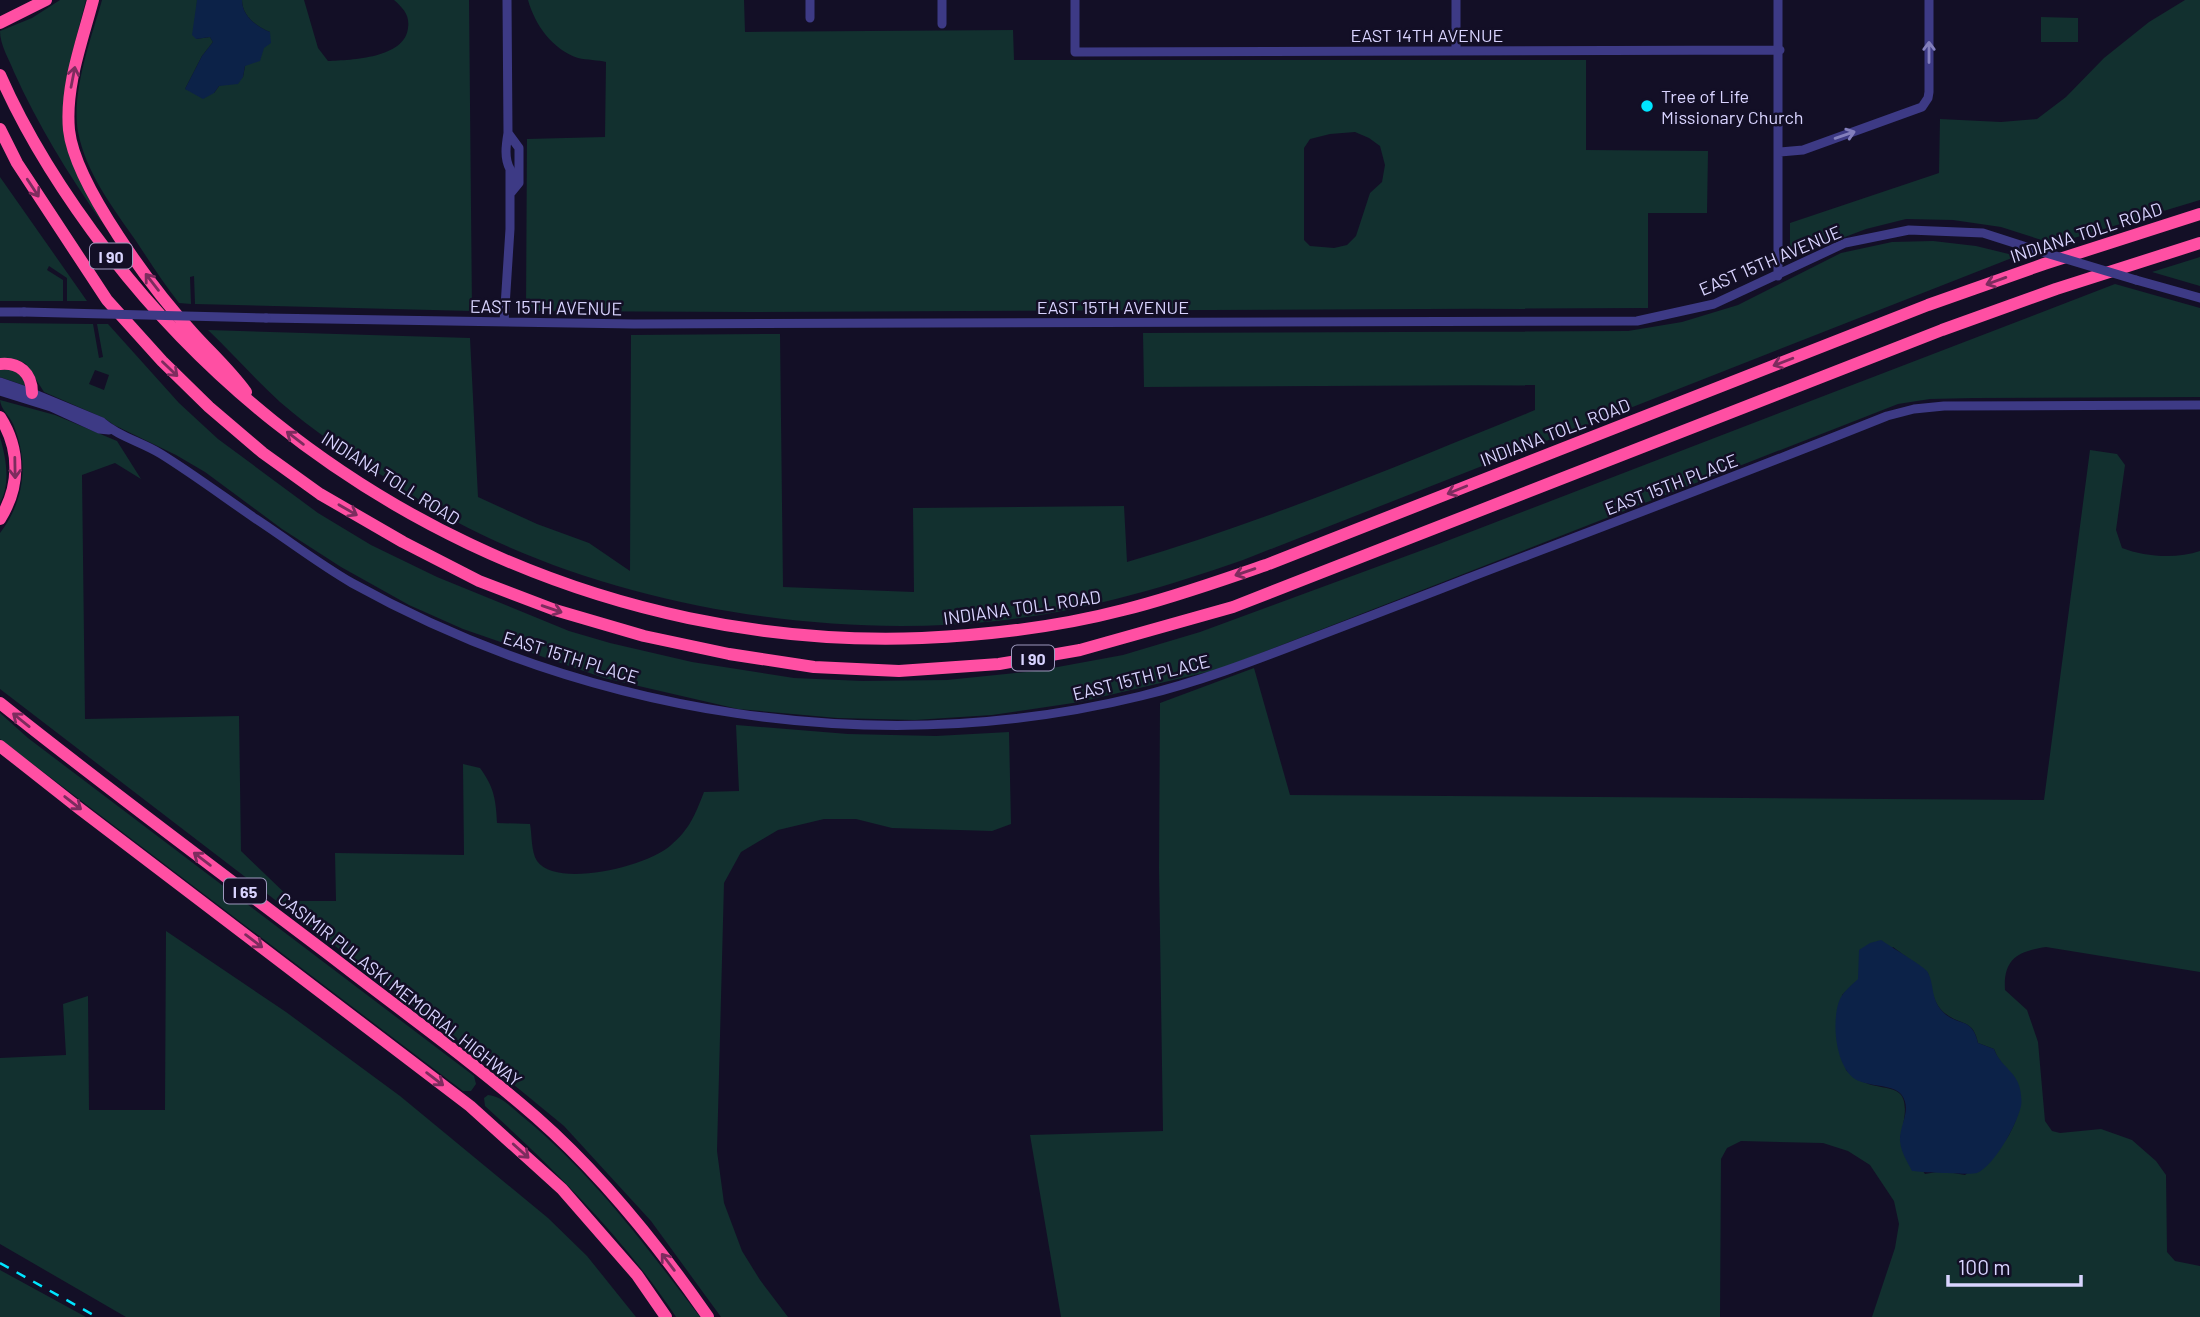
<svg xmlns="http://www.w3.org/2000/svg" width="2200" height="1317" font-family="Barlow,sans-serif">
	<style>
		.green { fill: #12302f; fill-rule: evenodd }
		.water { fill: #0c2248 }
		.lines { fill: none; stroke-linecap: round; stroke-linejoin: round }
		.minor { stroke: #3d3a85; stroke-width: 9 }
		.highway { stroke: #ff4fa3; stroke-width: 12 }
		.rail { stroke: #00e5ff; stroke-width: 2.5; stroke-dasharray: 10 9; stroke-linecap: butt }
		.minor-bridge { stroke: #3d3a85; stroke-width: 9 }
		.oneway { stroke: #837fbc }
		.oneway2 { stroke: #7d2c5e }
		.poi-dot { fill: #00e5ff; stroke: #130f26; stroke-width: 2.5 }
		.labels { text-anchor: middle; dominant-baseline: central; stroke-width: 5; stroke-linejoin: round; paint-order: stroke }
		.shield { fill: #130f26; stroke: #9e99be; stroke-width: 2 }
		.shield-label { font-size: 16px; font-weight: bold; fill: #d9d4ff }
		.street-label { font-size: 18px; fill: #d9d4ff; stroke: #130f26 }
		.poi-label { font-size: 18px; fill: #d9d4ff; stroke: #130f26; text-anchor: start }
	</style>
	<rect width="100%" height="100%" fill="#130f26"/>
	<path class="green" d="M 60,0 L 86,0 L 71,58 L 64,114 L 103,220 L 101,221 C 68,174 38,125 14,72 C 9,59 0,45 0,31 L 32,18 Z
		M 102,0 L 197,0 L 196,39 L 210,37 L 213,42 L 202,56 L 185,89 L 214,93 L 219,86 L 243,77 L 245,66 L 270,32 C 256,26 242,16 242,0 L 304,0 L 318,48 L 328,61 C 352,60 405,58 408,28 C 410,15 403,8 394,0 L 469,0 L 472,311 L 195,304 L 194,276 L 190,277 L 191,304 L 179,303 C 164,284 150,262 136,241 C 113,208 86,173 78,132 C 71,92 91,39 102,0 Z
		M 528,0 L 744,0 L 745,32 L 1013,30 L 1014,60 L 1586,60 L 1586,150 L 1708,151 L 1707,213 L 1648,213 L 1648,308 L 747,312 L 526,311 L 527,139 L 605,137 L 606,62 C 598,60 587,60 578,58 C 552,49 535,25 528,0 ZM 1355,132 L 1369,138 L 1380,146 L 1385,165 L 1382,182 L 1370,193 L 1356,236 L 1347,245 L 1334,248 L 1310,246 L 1304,240 L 1304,148 L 1310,139 L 1330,134 Z
		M 2185,0 L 2200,0 L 2200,200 L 2054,244 L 2001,227 L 1953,220 L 1906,219 L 1866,229 L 1790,258 L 1790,223 L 1939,173 L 1940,119 L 2001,122 L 2037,119 L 2066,97 L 2104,58 L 2149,22 Z
		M 2041,17 L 2078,18 L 2078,42 L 2041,42 Z
		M 0,177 L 87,301 L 67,301 L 67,278 L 49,266 L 47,270 L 63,280 L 63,301 L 0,301 Z
		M 1933,241 L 1976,246 L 2017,256 L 1243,560 C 1163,588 1081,612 996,621 C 820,640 609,604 453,520 C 430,508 408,492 386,478 C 350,455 312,430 280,402 C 255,379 232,353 208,330 L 470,338 L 478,497 L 537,524 L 589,543 L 630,571 L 631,335 L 780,334 L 783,587 L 914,592 L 913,508 L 1124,506 L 1127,562 C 1229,532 1328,494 1427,454 C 1463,439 1500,425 1535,410 L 1535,385 L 1144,387 L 1143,333 L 1628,331 L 1682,322 L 1738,305 L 1841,253 L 1892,242 Z
		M 2200,257 L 2200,286 L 2152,272 Z
		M 2115,284 L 2200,308 L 2200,397 L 1974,398 L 1930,399 L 1898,404 L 1220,669 L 1080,702 L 992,715 L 915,720 L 837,718 L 738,709 L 604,678 L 463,629 L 409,605 L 341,567 L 282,529 L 205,472 L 176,455 L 114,425 L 104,418 L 44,392 L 26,364 L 16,359 L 0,359 L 0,323 L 93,324 L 99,358 L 103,357 L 97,324 L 108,324 L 179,403 L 218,439 L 318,513 L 371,545 L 437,577 L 569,631 L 610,643 L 692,662 L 794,678 L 862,681 L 947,680 L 1036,671 L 1123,655 L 1200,632 L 1439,544 ZM 95,370 L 109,375 L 104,390 L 89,384 Z
		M 0,370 L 14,370 L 24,377 L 26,386 L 0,377 Z
		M 0,400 L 55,415 L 117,441 L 141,479 L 115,463 L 82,475 L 85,719 L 239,716 L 241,851 L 293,901 L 336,901 L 335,853 L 464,855 L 463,764 L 480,768 C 494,787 496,800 497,823 L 530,824 C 532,834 531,852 537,861 C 557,889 647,866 670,846 C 690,829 695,815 704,792 L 739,791 L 736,725 L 848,734 L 936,736 L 1009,732 L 1011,824 L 992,831 L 892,828 L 856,819 L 824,819 L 778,830 L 741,852 L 724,883 L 717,1151 L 724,1203 L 742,1251 L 760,1280 L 788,1317 L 721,1317 L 651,1221 L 564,1126 L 485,1061 L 0,689 L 0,533 C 25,500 29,462 13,424 C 9,415 1,410 0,400 Z
		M 0,437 C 6,458 11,483 0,503 Z
		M 2090,450 L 2117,454 L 2125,465 L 2116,530 L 2122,548 C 2145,557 2177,559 2200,551 L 2200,972 L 2046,947 C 2018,951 2003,959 2005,990 L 2027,1010 L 2038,1042 L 2045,1121 L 2052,1131 L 2060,1133 L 2101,1129 L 2132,1140 L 2156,1161 L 2166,1175 L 2167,1252 L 2175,1261 L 2200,1266 L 2200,1317 L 1872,1317 L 1895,1248 L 1899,1224 L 1894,1201 L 1870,1165 L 1848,1151 L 1823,1143 L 1741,1141 L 1727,1148 L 1721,1159 L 1720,1317 L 1061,1317 L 1030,1135 L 1163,1131 L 1159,868 L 1160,703 L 1254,668 L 1290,795 L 2044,800 ZM 1893,947 L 1928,973 C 1931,987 1933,1005 1946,1014 C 1962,1026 1973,1019 1978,1043 L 1994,1049 C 1999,1064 2012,1072 2018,1086 C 2025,1100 2014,1131 2004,1142 C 1993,1154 1978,1164 1965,1175 L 1942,1171 L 1925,1174 L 1900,1139 C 1919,1065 1879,1104 1846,1070 L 1842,995 Z
		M 0,713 L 28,738 L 474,1076 L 476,1084 L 471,1091 L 463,1091 L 0,739 Z
		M 166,931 L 286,1012 L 400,1096 L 548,1218 L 587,1256 L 636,1317 L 126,1317 L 0,1244 L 0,1058 L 66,1055 L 63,1004 L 88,996 L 89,1110 L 165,1110 Z
		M 488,1095 C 502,1096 513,1109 523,1117 C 593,1174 646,1246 700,1317 L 676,1317 C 624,1238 555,1170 485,1106 L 484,1098 Z
		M 0,1270 L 86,1317 L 0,1317 Z"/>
	<path class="water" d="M 197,0 L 242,0 C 242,16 256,26 270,32 L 271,43 L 264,48 L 260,61 L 245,66 L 243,77 L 238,84 L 219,86 L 214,93 L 203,99 L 185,89 L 202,56 L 213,42 L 210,37 L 196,39 L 192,35 Z
		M 1881,940 C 1888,945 1923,966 1927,971 C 1935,984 1930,999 1943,1012 C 1958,1027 1972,1016 1978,1043 L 1994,1049 C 2000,1066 2017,1072 2020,1089 C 2021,1094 2022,1101 2021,1106 C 2017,1124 1995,1165 1977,1173 C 1972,1175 1919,1172 1912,1171 C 1907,1161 1901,1152 1900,1141 C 1899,1125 1913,1109 1901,1094 C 1892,1084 1868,1087 1855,1079 C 1835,1066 1831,1019 1840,999 C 1844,991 1852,985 1858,979 L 1859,950 L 1870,943 Z"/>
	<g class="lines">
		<path class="minor" d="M 810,0 L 810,18
			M 942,0 L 942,24
			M 1075,0 L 1075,52 L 1780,50
			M 1456,0 L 1456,51
			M 1778,0 L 1778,276
			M 508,133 L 519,148 L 519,183 L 510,194
			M 1780,152 L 1803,150 L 1922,107 L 1928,98 L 1929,92 L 1929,0
			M 2136,280 L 2200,298
			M 0,312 L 24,312
			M 266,318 L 634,324 L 1637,321 L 1714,304 L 1845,243 L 1909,230 L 1983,233 L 2036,250
			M 504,322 L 510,229 L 510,169 C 504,158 506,145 508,133 L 507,0
			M 0,382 L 32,393 L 102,422 C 119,437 142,442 161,454 C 193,474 224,497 256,519 C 288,540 319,564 352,583 C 590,715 876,761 1141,696 C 1198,682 1251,662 1305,641 C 1359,620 1413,600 1466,579 C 1607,525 1747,472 1887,416 L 1914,409 L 1944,406 L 2200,405
			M 0,391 L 51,407 L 99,429 L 109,430"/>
		<path class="highway" d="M 93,0 C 82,42 65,86 69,130 C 75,185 154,291 193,333 C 211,353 230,370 246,392
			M 0,23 L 46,0
			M 0,75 C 28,139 67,199 110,255 C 302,503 606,650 922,638 C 989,635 1058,627 1123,610 C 1172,598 1219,581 1266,565 L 1928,305 L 2044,264 L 2200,214
			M 0,129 L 17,163 L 107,300 L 162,361 L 209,407 L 263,453 L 320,494 L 403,542 L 479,581 L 555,610 L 644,636 L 729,654 L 814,667 L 899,671 L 999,664 L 1080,650 L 1233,607 L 1942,330 L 2056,289 L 2200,243
			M 0,364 C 19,362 32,373 32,393
			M 0,417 C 21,450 20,487 0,519
			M 0,703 C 110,791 224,875 336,960 C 403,1012 472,1061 536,1117 C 602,1175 658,1245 708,1317
			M 0,746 L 80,809 L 470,1106 L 562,1189 L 637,1275 L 666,1317"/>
		<path class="rail" d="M 0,1263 L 97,1317"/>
		<path class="minor-bridge" d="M 2036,250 L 2136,280
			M 24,312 L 266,318"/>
	</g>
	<defs><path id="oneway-shaft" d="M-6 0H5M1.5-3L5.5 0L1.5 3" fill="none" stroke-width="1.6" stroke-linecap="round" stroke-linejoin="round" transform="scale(1.75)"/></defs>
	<g class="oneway">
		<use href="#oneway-shaft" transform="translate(1929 52) rotate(-90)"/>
		<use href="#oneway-shaft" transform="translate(1845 135) rotate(-19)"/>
	</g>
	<g class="oneway2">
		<use href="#oneway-shaft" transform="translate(73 77) rotate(-79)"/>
		<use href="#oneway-shaft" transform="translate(33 188) rotate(57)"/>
		<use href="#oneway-shaft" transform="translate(1996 281) rotate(160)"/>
		<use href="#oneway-shaft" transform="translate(152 282) rotate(-128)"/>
		<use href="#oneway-shaft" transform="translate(1783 362) rotate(159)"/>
		<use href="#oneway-shaft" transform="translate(170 369) rotate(44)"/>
		<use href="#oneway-shaft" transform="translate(295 438) rotate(-143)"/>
		<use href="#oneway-shaft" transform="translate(15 468) rotate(89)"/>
		<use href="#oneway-shaft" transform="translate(1457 490) rotate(158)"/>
		<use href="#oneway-shaft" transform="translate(348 510) rotate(30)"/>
		<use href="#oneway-shaft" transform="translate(1245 572) rotate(161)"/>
		<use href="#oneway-shaft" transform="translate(552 609) rotate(19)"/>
		<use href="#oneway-shaft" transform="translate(21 720) rotate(-141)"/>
		<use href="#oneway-shaft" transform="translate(73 803) rotate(38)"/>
		<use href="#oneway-shaft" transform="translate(202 859) rotate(-143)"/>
		<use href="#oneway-shaft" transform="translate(254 941) rotate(37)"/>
		<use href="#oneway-shaft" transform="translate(435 1079) rotate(37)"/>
		<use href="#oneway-shaft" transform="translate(521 1151) rotate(42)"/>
		<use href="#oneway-shaft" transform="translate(668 1262) rotate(-127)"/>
	</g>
	<circle class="poi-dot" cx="1647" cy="106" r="7"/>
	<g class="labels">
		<g class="shield">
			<rect x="90" y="243.5" width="42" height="25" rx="5"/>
			<rect x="1012" y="645.5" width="42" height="25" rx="5"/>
			<rect x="224" y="878.5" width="42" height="25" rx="5"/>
		</g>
		<g class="shield-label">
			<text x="111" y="256">I 90</text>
			<text x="1033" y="658">I 90</text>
			<text x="245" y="891">I 65</text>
		</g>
		<g class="street-label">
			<text x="1427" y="35">EAST 14TH AVENUE</text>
			<text transform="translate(2086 232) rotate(-18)">INDIANA TOLL ROAD</text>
			<text transform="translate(1770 260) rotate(-23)">EAST 15TH AVENUE</text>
			<text transform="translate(546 307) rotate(1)">EAST 15TH AVENUE</text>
			<text x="1113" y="307">EAST 15TH AVENUE</text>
			<text transform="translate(1555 432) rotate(-21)">INDIANA TOLL ROAD</text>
			<text transform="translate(391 478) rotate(32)">INDIANA TOLL ROAD</text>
			<text transform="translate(1671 484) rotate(-21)">EAST 15TH PLACE</text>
			<text transform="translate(1022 607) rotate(-8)">INDIANA TOLL ROAD</text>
			<text transform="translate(571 657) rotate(17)">EAST 15TH PLACE</text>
			<text transform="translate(1141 677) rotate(-14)">EAST 15TH PLACE</text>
			<text transform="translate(400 989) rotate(38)">CASIMIR PULASKI MEMORIAL HIGHWAY</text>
		</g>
		<g class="poi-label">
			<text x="1661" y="96">Tree of Life<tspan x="1661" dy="21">Missionary Church</tspan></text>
		</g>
	</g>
	<path d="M1948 1275v10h133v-10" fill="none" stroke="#d9d4ff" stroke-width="3.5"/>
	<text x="1958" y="1275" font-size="21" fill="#d9d4ff" stroke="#130f26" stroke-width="5" paint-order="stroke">100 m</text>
</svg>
